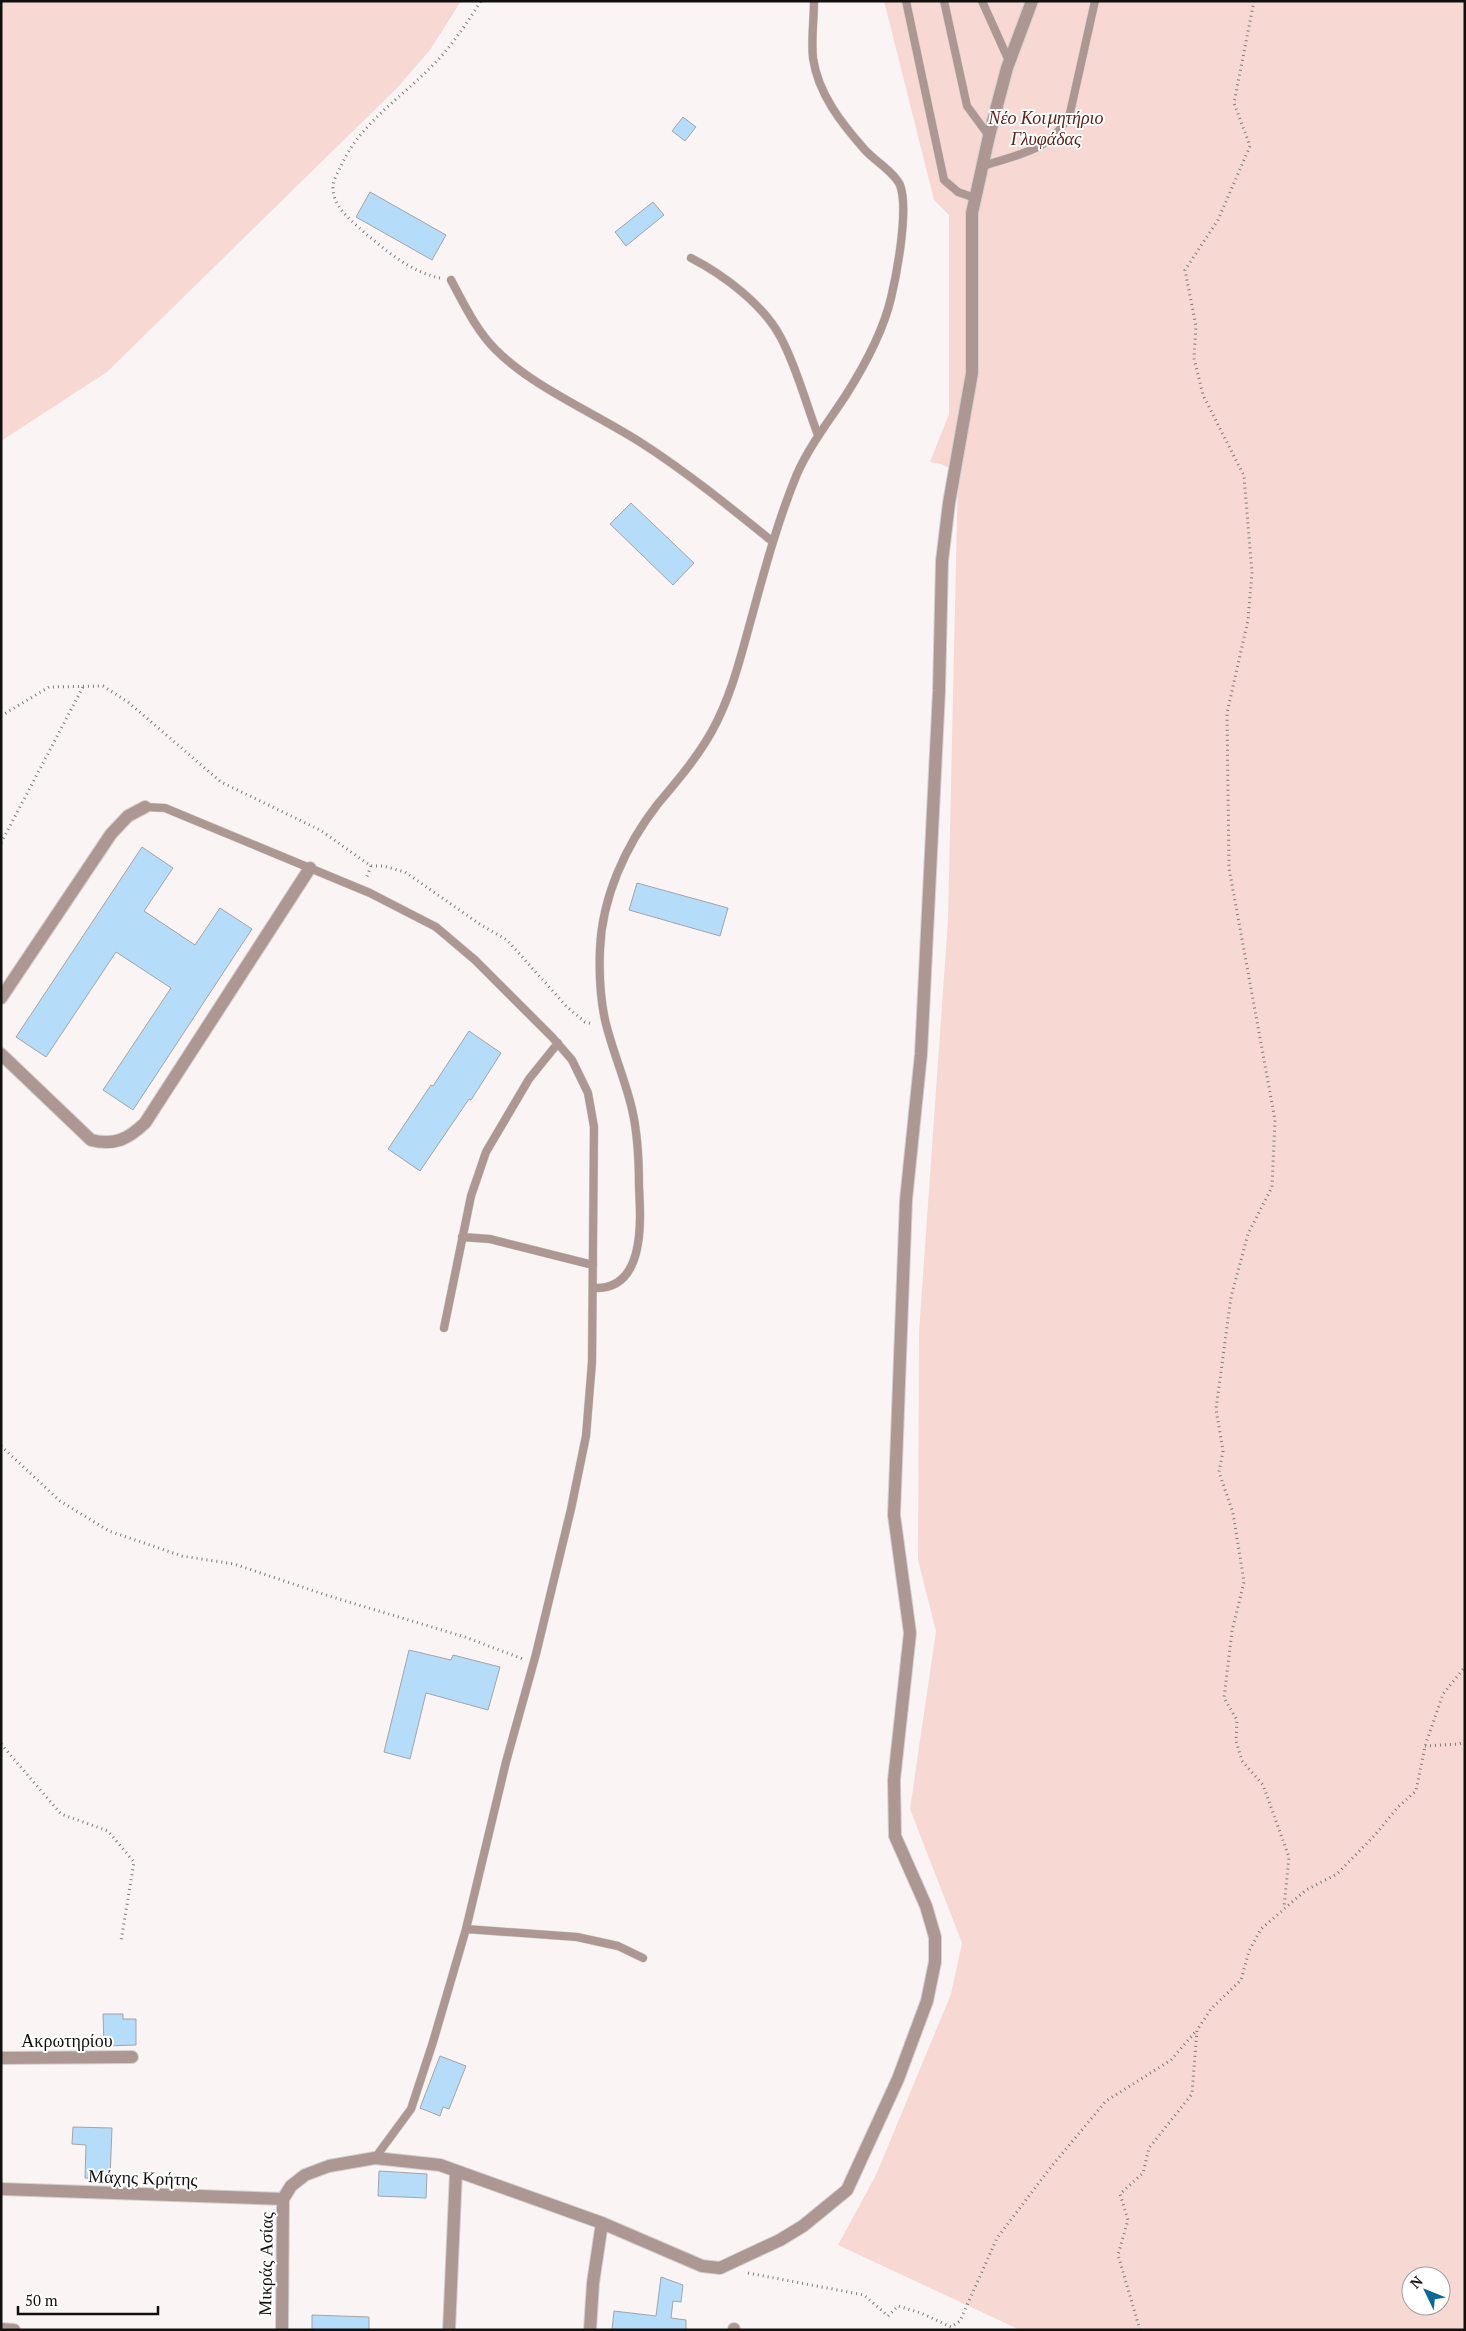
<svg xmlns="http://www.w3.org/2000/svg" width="1466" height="2331" font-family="'PT Serif',serif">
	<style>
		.green { fill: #f7d8d2; fill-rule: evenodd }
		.building { fill: #b5dcf9; stroke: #a2a5a8 }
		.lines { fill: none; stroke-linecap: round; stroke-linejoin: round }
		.service-casing { stroke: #d5d0cf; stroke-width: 9 }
		.minor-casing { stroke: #d5d0cf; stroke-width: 14 }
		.path { stroke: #7e7b7a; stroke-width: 3; stroke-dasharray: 1 4; stroke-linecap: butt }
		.service { stroke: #ac9793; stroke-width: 8 }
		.minor { stroke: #ac9793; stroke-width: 12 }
		.labels { text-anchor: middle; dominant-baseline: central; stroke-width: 4; stroke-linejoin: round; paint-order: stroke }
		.park-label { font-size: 18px; font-style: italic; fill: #5e241a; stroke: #fff }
		.street-label { font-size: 18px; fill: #11100f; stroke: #fff }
	</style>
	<rect width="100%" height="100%" fill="#faf5f4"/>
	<path class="green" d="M 1,1 L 461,1 L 430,50 L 397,88 L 107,372 L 1,441 Z
		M 884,1 L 1465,1 L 1465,2330 L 1020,2330 L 838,2245 L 876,2175 L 951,1994 L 962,1943 L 910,1809 L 936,1631 L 918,1560 L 919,1332 L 948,920 L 958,473 L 941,464 L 930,462 L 949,414 L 949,215 L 934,200 ZM 1411,2276 L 1441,2276 L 1441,2306 L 1411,2306 Z"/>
	<path class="building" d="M 683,117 L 696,127 L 685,141 L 672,131 Z
		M 370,192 L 446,235 L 432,260 L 356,217 Z
		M 653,202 L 664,215 L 626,246 L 615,232 Z
		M 631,503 L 694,563 L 673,585 L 610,524 Z
		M 142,847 L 173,868 L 144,911 L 195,945 L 220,908 L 252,929 L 133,1110 L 103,1090 L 171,988 L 116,952 L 46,1057 L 16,1037 Z
		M 637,883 L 728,908 L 720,936 L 629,910 Z
		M 469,1031 L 501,1053 L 471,1100 L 469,1099 L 420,1171 L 388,1149 L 431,1085 L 433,1086 Z
		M 409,1650 L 451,1660 L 453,1655 L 500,1667 L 488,1710 L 426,1693 L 410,1759 L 384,1752 Z
		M 103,2014 L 123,2014 L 123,2019 L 136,2019 L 136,2045 L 104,2046 Z
		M 440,2056 L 466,2066 L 449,2109 L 443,2107 L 440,2116 L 420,2108 Z
		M 73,2127 L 112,2128 L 110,2179 L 85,2178 L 86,2145 L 72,2144 Z
		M 379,2171 L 427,2174 L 426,2198 L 378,2196 Z
		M 661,2277 L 683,2285 L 681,2302 L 673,2301 L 671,2318 L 686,2320 L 686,2330 L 612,2330 L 614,2311 L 656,2316 Z
		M 312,2315 L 369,2317 L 369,2330 L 312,2330 Z"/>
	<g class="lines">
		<g class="service-casing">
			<path id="service" d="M 906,1 L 944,180 L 958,192 L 975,198
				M 944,1 L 967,106 L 989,136
				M 982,1 L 1009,61
				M 983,166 C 1018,154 1053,151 1070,113 L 1095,1
				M 691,258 C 724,275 764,305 781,338 C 797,368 806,404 818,435
				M 451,280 C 464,304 476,330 496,350 C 534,388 597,414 643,444 C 688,473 731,508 773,542
				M 145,807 L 165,808 L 370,893 L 436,927 L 475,960 L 552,1037 L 572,1060 L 588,1093 L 594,1127 L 592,1362 L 586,1436 L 571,1509 L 536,1654 L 506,1762 L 466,1929 L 433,2042 L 411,2109 L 375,2158
				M 462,1237 L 490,1239 L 593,1265
				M 593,1288 C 645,1291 641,1223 639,1187 C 639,1161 638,1135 632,1109 C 625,1079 612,1050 605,1020 C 600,997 599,973 600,949 C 602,897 626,845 657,805 C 677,781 697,758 712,731 C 732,695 741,655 752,616 C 765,568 778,520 797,474 C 810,445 829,421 846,395 C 865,365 883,332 891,298 C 897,273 909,209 900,185 C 894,172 875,161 865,150 C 842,124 818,94 813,58 C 811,40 814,20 814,1
				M 444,1328 L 471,1196 L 486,1152 L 529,1079 L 558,1043
				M 466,1929 L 577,1937 L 618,1946 L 643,1958"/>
		</g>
		<g class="minor-casing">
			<path id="minor" d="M 1,998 L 111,834 L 128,816 L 145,807
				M 1,1054 L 91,1140 C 115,1146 128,1139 145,1123 L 310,868
				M 1,2058 L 132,2057
				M 1,2189 L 283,2199
				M 283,2199 L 291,2186 L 305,2175 L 329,2166 L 375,2158 L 440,2165 L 602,2223 L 702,2266 L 720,2268 L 780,2240 L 803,2226 L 847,2190 L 898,2079 L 927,2001 L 935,1962 L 935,1937 L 926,1906 L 895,1836 L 894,1780 L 910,1633 L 894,1515 L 906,1200 L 921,1054 L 939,691 L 942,561 L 949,503 L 972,373 L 972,213 L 989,136 L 1007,68 L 1032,1
				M 1,2329 L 14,2330
				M 282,2330 L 283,2199
				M 449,2330 L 456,2172
				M 590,2330 L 593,2283 L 602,2223
				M 734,2330 L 734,2329"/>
		</g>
		<path class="path" d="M 1254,1 L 1234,103 L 1250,146 L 1218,220 L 1185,270 L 1196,326 L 1194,358 L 1203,395 L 1244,476 L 1252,573 L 1248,620 L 1227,713 L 1229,868 L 1275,1120 L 1272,1187 L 1248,1234 L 1231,1297 L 1216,1409 L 1223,1451 L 1219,1472 L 1233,1513 L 1244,1582 L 1232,1631 L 1224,1698 L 1237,1720 L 1236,1741 L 1242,1761 L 1263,1785 L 1289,1857 L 1284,1907
			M 440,278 C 411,272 388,252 366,234 C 352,221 332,207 333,186 C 333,180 338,173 340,168 C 359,124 400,99 433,65 C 452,46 466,24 481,1
			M 1,716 L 49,687 L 103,686 L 128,702 L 221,782 L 320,830 L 371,866 L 366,879
			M 1,843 L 84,685
			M 371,866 L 383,866 L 405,872 L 481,925 L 507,940 L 567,1007 L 585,1022 L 593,1024
			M 1,1446 L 60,1501 L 109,1531 L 182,1556 L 234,1564 L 329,1596 L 465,1637 L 523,1659
			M 1,1744 L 61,1814 L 108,1831 L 134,1862 L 121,1941
			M 1425,1746 L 1459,1744 L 1465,1741
			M 748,2273 L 864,2295 L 888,2316 L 898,2306 L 921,2313 L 951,2327 L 960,2321 L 997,2238 L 1051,2167 L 1106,2101 L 1171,2060 L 1196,2031
			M 1140,2330 L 1118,2255 L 1128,2220 L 1120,2194 L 1143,2173 L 1149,2148 L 1192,2094 L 1197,2030 L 1211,2009 L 1241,1980 L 1249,1951 L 1261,1929 L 1306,1890 L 1337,1874 L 1375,1835 L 1398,1807 L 1416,1791 L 1425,1746 L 1443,1694 L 1465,1667"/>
		<use href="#service" class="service"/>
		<use href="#minor" class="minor"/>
	</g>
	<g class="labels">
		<g class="park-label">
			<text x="1046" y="117">Νέο Κοιμητήριο<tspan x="1046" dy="21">Γλυφάδας</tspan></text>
		</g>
		<g class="street-label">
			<text x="67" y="2040">Ακρωτηρίου</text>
			<text transform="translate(143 2177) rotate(2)">Μάχης Κρήτης</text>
			<text transform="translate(265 2264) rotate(-89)">Μικράς Ασίας</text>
		</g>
	</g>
	<rect width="1466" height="2331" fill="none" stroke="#11100f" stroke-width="5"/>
	<g transform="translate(1426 2291) rotate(313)"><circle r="24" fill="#ffffff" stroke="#a09f9f"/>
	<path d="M0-4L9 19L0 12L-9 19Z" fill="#0d6797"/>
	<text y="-8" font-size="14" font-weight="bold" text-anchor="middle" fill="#11100f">N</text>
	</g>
	<path d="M18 2306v8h140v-8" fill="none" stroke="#11100f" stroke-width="2.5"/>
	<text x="25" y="2306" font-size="15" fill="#11100f" stroke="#ffffff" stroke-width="4" paint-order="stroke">50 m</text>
</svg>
